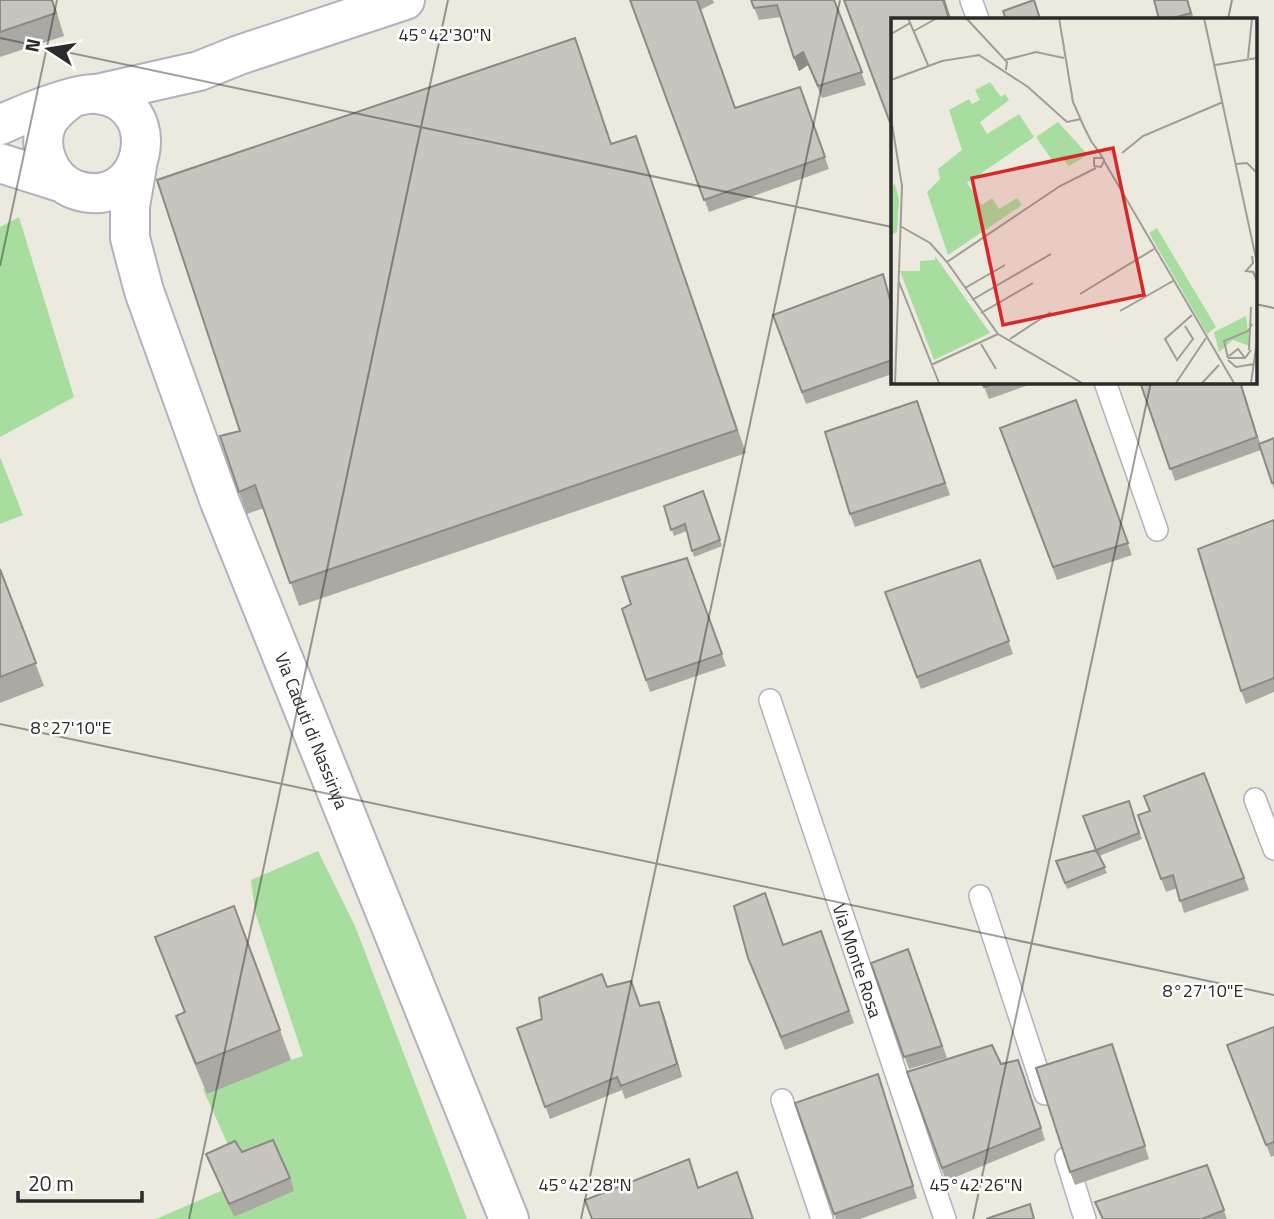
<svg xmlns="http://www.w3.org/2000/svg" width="1274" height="1219" font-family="'Titillium Web',sans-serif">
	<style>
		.grass { fill: #a7de9f }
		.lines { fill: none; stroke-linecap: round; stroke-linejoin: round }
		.lane-casing { stroke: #b2b1bd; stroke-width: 24 }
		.street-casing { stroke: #b2b1bd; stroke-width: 42 }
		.secondary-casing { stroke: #b2b1bd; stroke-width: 42 }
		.lane { stroke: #fff; stroke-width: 21 }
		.street { stroke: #fff; stroke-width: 38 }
		.secondary { stroke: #fff; stroke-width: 38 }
		.wall { fill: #aba9a3 }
		.shaded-wall { fill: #8b8a84 }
		.building { fill: #c7c5bd; stroke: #8b8a84; stroke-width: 2 }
		.ticks { fill: none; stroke: #2b2b2b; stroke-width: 2; stroke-opacity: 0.45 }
		.labels { text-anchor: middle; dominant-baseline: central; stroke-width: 5; stroke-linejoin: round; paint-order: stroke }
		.street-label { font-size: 18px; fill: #2b2b2b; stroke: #fff }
		.inset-road { fill: none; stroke: #9f9d96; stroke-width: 2 }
		.view { fill: #d62828; fill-opacity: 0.15; stroke: #d62828; stroke-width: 3.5 }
		.inset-edge { fill: none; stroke: #2b2b2b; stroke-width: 3.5 }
		.ticks-label { font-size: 18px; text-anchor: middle; fill: #2b2b2b; stroke: #fff; stroke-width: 5; stroke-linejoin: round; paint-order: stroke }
	</style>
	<rect width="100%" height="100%" fill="#ece9de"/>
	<path class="grass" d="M 19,217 L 74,397 L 0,437 L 0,227 Z
		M 0,457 L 23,515 L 0,524 Z
		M 318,851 L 355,926 L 467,1219 L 156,1219 L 244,1181 L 203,1089 L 303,1056 L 255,912 L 251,880 Z"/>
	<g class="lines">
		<g class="lane-casing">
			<g id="lane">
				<path d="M 971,0 L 978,19"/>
				<path d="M 1105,382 L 1157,530"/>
				<path id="s1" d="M 770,700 L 945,1219"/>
				<path d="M 1255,799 L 1274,849"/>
				<path d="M 980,896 L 1045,1094"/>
				<path d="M 782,1100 L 822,1219"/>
				<path d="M 1066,1158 L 1085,1219"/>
			</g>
		</g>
		<g class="street-casing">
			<g id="street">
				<path id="s2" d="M 137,166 L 130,206 L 130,238 L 144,291 L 220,502 L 509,1219"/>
			</g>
		</g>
		<g class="secondary-casing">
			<path id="secondary" d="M 97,94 L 199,71 L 239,55 L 405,0
				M 0,125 C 21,115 76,92 97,94 C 168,101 147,213 76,190 C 50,181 36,148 47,123 C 52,113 61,106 69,100
				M 0,163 L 63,183"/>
		</g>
		<use href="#lane" class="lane"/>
		<use href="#street" class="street"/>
		<use href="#secondary" class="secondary"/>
	</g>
	<path class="wall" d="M 0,0 L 53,0 L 64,36 L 0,57 Z
		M 630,0 L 713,0 L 714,3 L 700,10 L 735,108 L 800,87 L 829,169 L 709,212 Z
		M 751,0 L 834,0 L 866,85 L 822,98 L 808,65 L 799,71 L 781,17 L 759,20 Z
		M 1188,0 L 1194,19 L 1159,19 Z
		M 611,144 L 644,159 L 746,453 L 299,606 L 264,508 L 247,514 L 239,492 L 240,431 Z
		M 883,274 L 892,303 L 892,374 L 806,404 L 773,315 Z
		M 982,382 L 1037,382 L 989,399 Z
		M 1140,382 L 1241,382 L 1260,443 L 1274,438 L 1274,489 L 1261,450 L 1175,481 Z
		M 1076,400 L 1132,555 L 1057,580 L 1000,428 Z
		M 917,401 L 950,495 L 855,527 L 850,514 Z
		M 703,491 L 722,546 L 694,557 L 687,531 L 674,536 L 664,506 Z
		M 1274,520 L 1274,692 L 1246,704 L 1241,691 Z
		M 687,558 L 726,666 L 650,692 L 622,609 L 631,604 Z
		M 980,560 L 1013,654 L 921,689 L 885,592 Z
		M 0,569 L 44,686 L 0,703 Z
		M 1204,773 L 1249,890 L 1184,913 L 1177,888 L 1166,892 L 1138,815 L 1150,812 L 1144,796 Z
		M 1129,801 L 1142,839 L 1099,856 L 1107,873 L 1067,889 L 1056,861 L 1096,850 Z
		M 234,906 L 291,1060 L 207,1094 L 187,1046 L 176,1016 L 184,1012 L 155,937 Z
		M 821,931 L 854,1023 L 785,1050 L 748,958 Z
		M 908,949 L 947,1058 L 909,1069 L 871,963 Z
		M 607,987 L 640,1006 L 664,1015 L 682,1077 L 625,1099 L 622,1090 L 550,1119 L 517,1028 L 542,1019 Z
		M 1274,1027 L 1274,1156 L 1271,1157 L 1227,1045 Z
		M 1112,1044 L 1149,1159 L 1075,1185 L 1070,1172 Z
		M 1001,1064 L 1023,1072 L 1045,1140 L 946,1181 L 907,1072 Z
		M 878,1074 L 917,1198 L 860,1219 L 836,1219 L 795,1103 Z
		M 242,1152 L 290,1178 L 294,1191 L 234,1217 L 206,1154 Z
		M 1207,1165 L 1227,1219 L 1102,1219 L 1095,1202 Z"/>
	<path class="shaded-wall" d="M 943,0 L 945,0 L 951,19 L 949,19 Z
		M 803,52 L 808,65 L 799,71 L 794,58 Z
		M 659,1002 L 664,1015 L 682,1077 L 677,1064 Z"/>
	<path class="building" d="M 0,0 L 52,0 L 56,13 L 0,32 Z
		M 630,0 L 697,0 L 735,108 L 800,87 L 825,157 L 704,200 Z
		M 751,0 L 834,0 L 862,72 L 818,86 L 803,52 L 794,58 L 777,5 L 754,8 Z
		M 844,0 L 943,0 L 949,19 L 892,19 L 892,128 Z
		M 1034,0 L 1040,19 L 1006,19 L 1003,11 Z
		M 1154,0 L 1187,0 L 1191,13 L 1169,19 L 1159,19 Z
		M 575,38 L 611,144 L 636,136 L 737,430 L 290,583 L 255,485 L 239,492 L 220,436 L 240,431 L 157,180 Z
		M 883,274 L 892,307 L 892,360 L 802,392 L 773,315 Z
		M 982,382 L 999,382 L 984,387 Z
		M 1140,382 L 1240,382 L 1257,437 L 1170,469 Z
		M 1076,400 L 1128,543 L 1053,567 L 1000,428 Z
		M 917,401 L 945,483 L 850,514 L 825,432 Z
		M 1274,438 L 1274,483 L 1272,483 L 1259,444 Z
		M 703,491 L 720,540 L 692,551 L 685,524 L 671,530 L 664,506 Z
		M 1274,520 L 1274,678 L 1241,691 L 1198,549 Z
		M 687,558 L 722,654 L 646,680 L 622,609 L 631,604 L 622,577 Z
		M 980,560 L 1009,641 L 917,677 L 885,592 Z
		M 0,569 L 36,663 L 0,677 Z
		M 1204,773 L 1244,878 L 1180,901 L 1173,875 L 1161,879 L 1138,815 L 1150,811 L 1144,796 Z
		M 1129,801 L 1139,833 L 1096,850 L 1105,867 L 1065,883 L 1056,861 L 1096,850 L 1083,816 Z
		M 765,893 L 783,945 L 821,931 L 849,1011 L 781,1037 L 748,958 L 734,906 Z
		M 234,906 L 280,1030 L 196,1064 L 176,1016 L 185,1012 L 155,937 Z
		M 908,949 L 942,1046 L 904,1057 L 871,963 Z
		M 602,974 L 607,987 L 631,981 L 640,1006 L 659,1002 L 677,1064 L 621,1086 L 617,1077 L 545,1107 L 517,1028 L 542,1019 L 539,998 Z
		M 1274,1027 L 1274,1142 L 1266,1145 L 1227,1045 Z
		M 1112,1044 L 1145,1146 L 1070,1172 L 1036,1068 Z
		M 992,1045 L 1001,1064 L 1018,1060 L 1041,1128 L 942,1168 L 907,1072 Z
		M 878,1074 L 913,1186 L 834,1214 L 795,1103 Z
		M 273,1140 L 290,1178 L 229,1204 L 206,1154 L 235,1141 L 242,1152 Z
		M 689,1159 L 698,1188 L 737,1172 L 753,1219 L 592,1219 L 585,1200 Z
		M 1207,1165 L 1224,1210 L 1202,1219 L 1103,1219 L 1095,1202 Z
		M 1030,1204 L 1034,1219 L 986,1219 Z"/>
	<path class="ticks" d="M 1228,19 L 1232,0M 0,38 L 892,227M 0,266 L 57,0M 1255,304 L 1274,308M 0,724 L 1274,995M 189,1219 L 448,0M 581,1219 L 840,0M 973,1219 L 1151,382"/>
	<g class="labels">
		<g class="street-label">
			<text stroke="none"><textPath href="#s2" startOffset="598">Via Caduti di Nassiriya</textPath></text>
			<text stroke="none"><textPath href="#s1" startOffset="275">Via Monte Rosa</textPath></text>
		</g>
	</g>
	<g transform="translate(891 18)">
		<rect width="366" height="366" fill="#ece9de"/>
		<path d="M 99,64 L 110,79 L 114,76 L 118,82 L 89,104 L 96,116 L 128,96 L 143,119 L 76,165 L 91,187 L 101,180 L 108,191 L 126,180 L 131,187 L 57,237 L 36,174 L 49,161 L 47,151 L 71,132 L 58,92 L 78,81 L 81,86 L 89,82 L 84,72 ZM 167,104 L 197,137 L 178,148 L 171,140 L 163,145 L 145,119 ZM 4,166 L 8,182 L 6,214 L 0,217 L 0,168 ZM 266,210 L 325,309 L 316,316 L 258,215 ZM 44,238 L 99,315 L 43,342 L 9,253 L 29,253 L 29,243 L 44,242 ZM 355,298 L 359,328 L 342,322 L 328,334 L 323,314 Z" fill="#a7de9f"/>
		<path class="inset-road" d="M 17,0 L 37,47M 75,0 L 116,44 L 115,52M 168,0 L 182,84 L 193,109 L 200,123 L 208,134 L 213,142 L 213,143 L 210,149 L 203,148 L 203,140 L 212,140M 313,0 L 366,245M 23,13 L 46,0M 0,16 L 19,5M 357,40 L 361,0M 114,42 L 145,34 L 173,40M 324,47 L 366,40M 0,62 L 51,43 L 88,37 L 137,69 L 176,104 L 190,101M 0,100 L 11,168 L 4,365M 231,135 L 252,118 L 332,84M 213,143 L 343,365M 345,146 L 356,145 L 366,155M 9,208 L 39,225 L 56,244 L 107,316 L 191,365M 361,238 L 362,245 L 355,253 L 362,254 L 366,263M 56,244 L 169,168 L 205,150M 8,264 L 48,365M 74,270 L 114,247M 189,276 L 263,231M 81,282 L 160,236M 229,293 L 282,263M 90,295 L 142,265M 294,308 L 302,321 L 286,342 L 274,321 L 301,297M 119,321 L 160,294M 90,326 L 105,351M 358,332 L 360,289M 338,338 L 347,331 L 354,340M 337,340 L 333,323 L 357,313 L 361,306M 337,340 L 354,340 L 360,332M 337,342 L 345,349 L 363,346M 40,347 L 107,316M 285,365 L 315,320M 311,365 L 328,347M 360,365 L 366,323"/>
		<path class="view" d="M 222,130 L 253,277 L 112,307 L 81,160 Z"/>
		<rect width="366" height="366" class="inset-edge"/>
	</g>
	<g class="ticks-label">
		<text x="445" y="41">45°42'30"N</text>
		<text x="71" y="734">8°27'10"E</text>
		<text x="1203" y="997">8°27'10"E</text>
		<text x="585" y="1191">45°42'28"N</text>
		<text x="976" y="1191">45°42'26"N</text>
	</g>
	<g transform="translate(49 49) rotate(282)" stroke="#ffffff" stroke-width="5" paint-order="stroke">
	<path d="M0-5L12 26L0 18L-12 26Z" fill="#2b2b2b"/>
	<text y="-10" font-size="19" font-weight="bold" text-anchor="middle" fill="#2b2b2b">N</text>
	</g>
	<path d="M18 1191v10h124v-10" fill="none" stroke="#2b2b2b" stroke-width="3.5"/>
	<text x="28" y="1191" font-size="21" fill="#2b2b2b" stroke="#ffffff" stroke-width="5" paint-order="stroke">20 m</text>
</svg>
